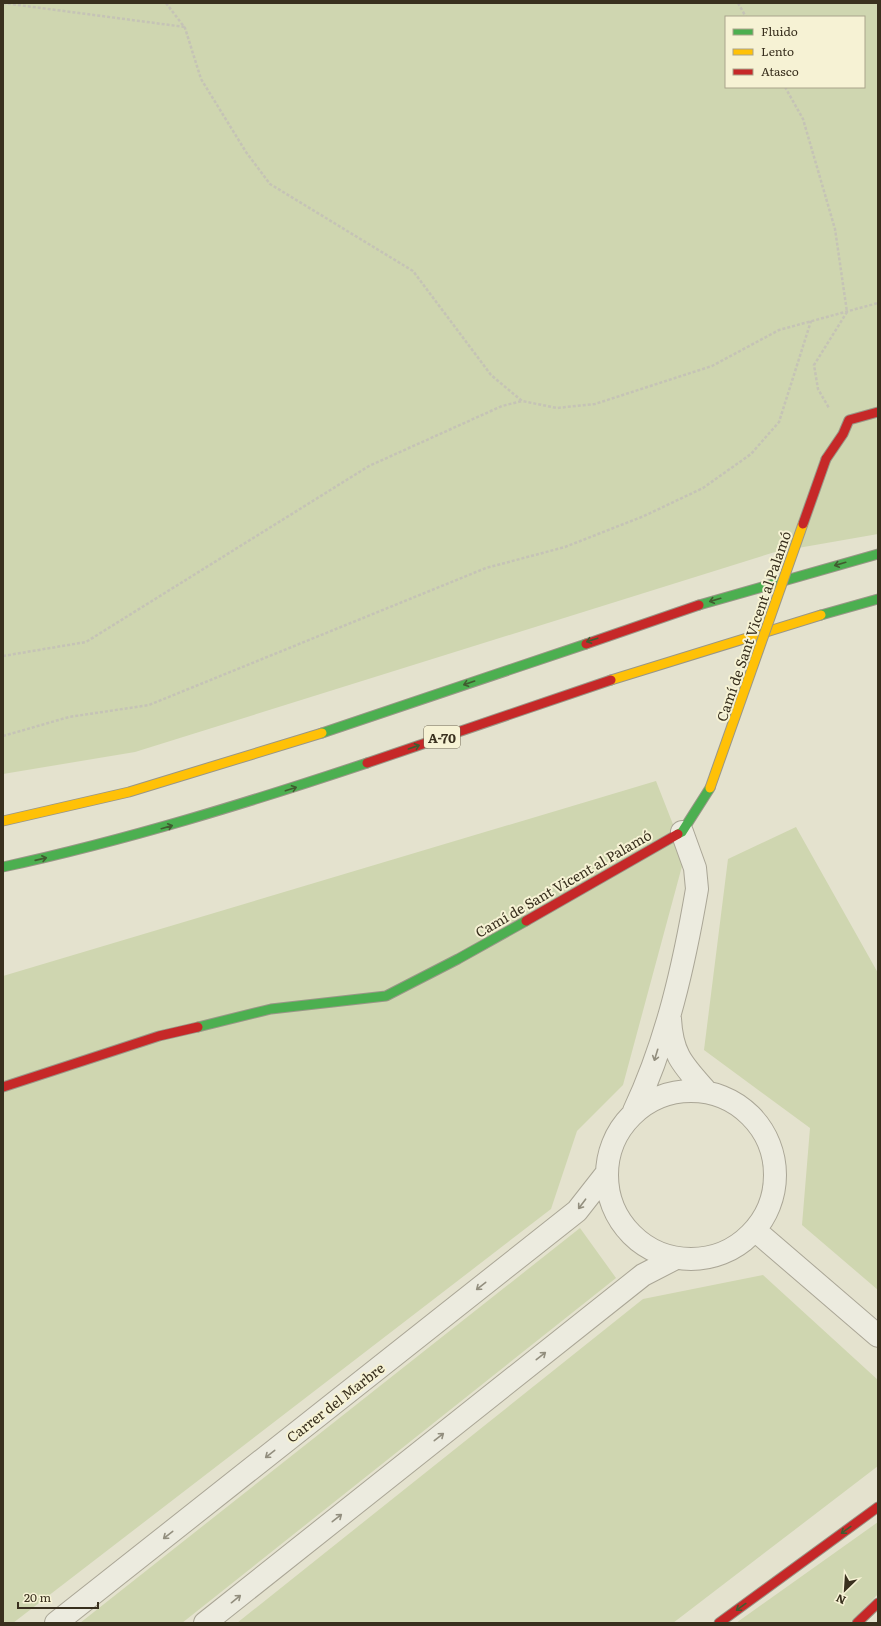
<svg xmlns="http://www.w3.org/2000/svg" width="881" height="1626" font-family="Literata,serif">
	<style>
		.green { fill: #cfd6b0; fill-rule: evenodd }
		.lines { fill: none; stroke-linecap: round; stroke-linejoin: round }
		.street-casing { stroke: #aaa696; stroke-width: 24 }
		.fast-casing { stroke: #999687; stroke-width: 11 }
		.slow-casing { stroke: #999687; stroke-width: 11 }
		.jam-casing { stroke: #999687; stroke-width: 11 }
		.path { stroke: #c5c3b6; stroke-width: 2.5; stroke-dasharray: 3 2; stroke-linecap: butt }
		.street { stroke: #ecebdf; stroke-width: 22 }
		.fast { stroke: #4caf50; stroke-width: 9 }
		.slow { stroke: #ffc107; stroke-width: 9 }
		.jam { stroke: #c62828; stroke-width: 9 }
		.slow-bridge-casing { stroke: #999687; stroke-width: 11; stroke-linecap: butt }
		.jam-bridge-casing { stroke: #999687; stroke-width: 11; stroke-linecap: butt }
		.slow-bridge { stroke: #ffc107; stroke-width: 9 }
		.jam-bridge { stroke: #c62828; stroke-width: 9 }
		.oneway { stroke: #405c30 }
		.oneway2 { stroke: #928e7e }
		.labels { text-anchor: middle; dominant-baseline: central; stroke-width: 4; stroke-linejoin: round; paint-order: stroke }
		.shield { fill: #f6f2d4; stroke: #726a55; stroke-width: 1 }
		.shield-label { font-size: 13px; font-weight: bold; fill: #39301e }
		.street-label { font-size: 14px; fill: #39301e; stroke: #f6f2d4 }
	</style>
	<rect width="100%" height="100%" fill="#e4e2ce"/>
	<path class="green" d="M 3,3 L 878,3 L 878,534 L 775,552 L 135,752 L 3,774 ZM 726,17 L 864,17 L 864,87 L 726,87 Z
		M 656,781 L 685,855 L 623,1085 L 577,1131 L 551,1209 L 13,1623 L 3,1623 L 3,976 Z
		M 796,827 L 878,973 L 878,1290 L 802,1225 L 810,1128 L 704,1050 L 728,859 Z
		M 580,1228 L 616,1278 L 182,1623 L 80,1623 Z
		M 763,1275 L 878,1380 L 878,1466 L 673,1623 L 237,1623 L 643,1299 Z
		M 878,1522 L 878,1594 L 850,1623 L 736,1623 Z"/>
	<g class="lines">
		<g class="street-casing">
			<path id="street" d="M 670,1019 C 672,1055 683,1065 706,1091
				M607 1175a84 84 0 1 1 168 0a84 84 0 1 1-168 0Z
				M 634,1111 C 667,1041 684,965 697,889 L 695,868 L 682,832
				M 756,1231 L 878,1336
				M 56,1623 L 577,1211 L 606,1174
				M 205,1623 L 643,1275 L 676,1258"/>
		</g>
		<g class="fast-casing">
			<path id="fast" d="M 699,605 L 878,554
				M 821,615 L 878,599
				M 322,733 L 586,644
				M 678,834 L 682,832 L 710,788
				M 3,867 C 127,840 247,803 367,763
				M 198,1027 L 271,1009 L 386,996 L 458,959 L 526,921"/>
		</g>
		<g class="slow-casing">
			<path id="slow" d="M 611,680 L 821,615
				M 3,821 L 129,792 L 322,733"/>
		</g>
		<g class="jam-casing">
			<path id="jam" d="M 826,459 L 843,434 L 849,420 L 878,412
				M 586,644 L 699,605
				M 367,763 L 611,680
				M 526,921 L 678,834
				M 3,1087 L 159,1036 L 198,1027
				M 719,1623 L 878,1507
				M 857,1623 L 878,1603"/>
		</g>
		<path class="path" d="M 3,3 L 185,27
			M 166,3 L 185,28 L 201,79 L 246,152 L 270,184 L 413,271 L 491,375 L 522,401 L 557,408 L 595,404 L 712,366 L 779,330 L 878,303
			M 738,3 L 746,17
			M 785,87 L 803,119 L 835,229 L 847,312 L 814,365 L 818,389 L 829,408
			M 3,656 L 86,642 L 369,466 L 502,406 L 522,401
			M 3,736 L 69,717 L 149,705 L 486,568 L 565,547 L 644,516 L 703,488 L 751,454 L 779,422 L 811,321"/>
		<use href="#street" class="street"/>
		<use href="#fast" class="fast"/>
		<use href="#slow" class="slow"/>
		<use href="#jam" class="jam"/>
		<g class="slow-bridge-casing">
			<path id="slow-bridge" d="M 710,788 L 803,524"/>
		</g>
		<g class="jam-bridge-casing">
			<path id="jam-bridge" d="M 803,524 L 826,459"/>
		</g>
		<use href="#slow-bridge" class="slow-bridge"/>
		<use href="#jam-bridge" class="jam-bridge"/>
	</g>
	<defs><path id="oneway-shaft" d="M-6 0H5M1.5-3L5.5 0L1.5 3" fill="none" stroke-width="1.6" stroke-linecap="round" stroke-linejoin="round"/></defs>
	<g class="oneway">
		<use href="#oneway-shaft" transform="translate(840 564) rotate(164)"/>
		<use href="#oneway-shaft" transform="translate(715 600) rotate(164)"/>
		<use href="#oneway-shaft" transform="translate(592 640) rotate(162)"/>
		<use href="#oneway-shaft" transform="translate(469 683) rotate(161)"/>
		<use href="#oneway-shaft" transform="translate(414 747) rotate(-19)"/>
		<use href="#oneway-shaft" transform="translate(291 789) rotate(-18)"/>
		<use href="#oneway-shaft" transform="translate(167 827) rotate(-16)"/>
		<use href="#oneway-shaft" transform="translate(41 859) rotate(-13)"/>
		<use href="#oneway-shaft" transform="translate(846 1530) rotate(144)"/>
		<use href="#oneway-shaft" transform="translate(741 1607) rotate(144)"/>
	</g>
	<g class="oneway2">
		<use href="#oneway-shaft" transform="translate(656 1055) rotate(107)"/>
		<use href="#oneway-shaft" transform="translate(582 1204) rotate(127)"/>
		<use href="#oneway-shaft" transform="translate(481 1286) rotate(142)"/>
		<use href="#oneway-shaft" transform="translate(541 1356) rotate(-38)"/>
		<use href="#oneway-shaft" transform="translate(439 1437) rotate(-38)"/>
		<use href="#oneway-shaft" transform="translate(270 1454) rotate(142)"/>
		<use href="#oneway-shaft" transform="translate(337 1518) rotate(-38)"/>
		<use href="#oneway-shaft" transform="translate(168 1535) rotate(142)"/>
		<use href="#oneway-shaft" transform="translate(236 1599) rotate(-39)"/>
	</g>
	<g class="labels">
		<rect class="shield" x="424" y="726" width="36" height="22" rx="3"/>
		<g class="shield-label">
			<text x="442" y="737">A-70</text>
		</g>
		<g class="street-label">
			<text transform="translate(753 626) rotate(-71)">Camí de Sant Vicent al Palamó</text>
			<text transform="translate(563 883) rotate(-30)">Camí de Sant Vicent al Palamó</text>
			<text transform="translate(335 1402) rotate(-38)">Carrer del Marbre</text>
		</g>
	</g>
	<rect width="881" height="1626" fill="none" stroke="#39301e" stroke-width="8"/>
	<rect x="725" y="16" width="140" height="72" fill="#f6f2d4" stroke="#aaa48b"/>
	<rect x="733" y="29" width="20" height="6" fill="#4caf50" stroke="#aaa48b"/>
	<text x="761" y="36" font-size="12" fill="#39301e">Fluido</text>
	<rect x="733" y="49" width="20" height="6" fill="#ffc107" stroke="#aaa48b"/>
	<text x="761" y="56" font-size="12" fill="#39301e">Lento</text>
	<rect x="733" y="69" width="20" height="6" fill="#c62828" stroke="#aaa48b"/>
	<text x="761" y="76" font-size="12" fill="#39301e">Atasco</text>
	<g transform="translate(845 1590) rotate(205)" stroke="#f6f2d4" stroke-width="3" paint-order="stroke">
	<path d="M0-3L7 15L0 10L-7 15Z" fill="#39301e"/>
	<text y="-6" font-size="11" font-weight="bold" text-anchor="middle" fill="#39301e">N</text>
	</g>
	<path d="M18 1602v6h80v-6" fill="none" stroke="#39301e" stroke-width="2"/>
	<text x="24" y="1602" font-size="12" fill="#39301e" stroke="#f6f2d4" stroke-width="3" paint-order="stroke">20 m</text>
</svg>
